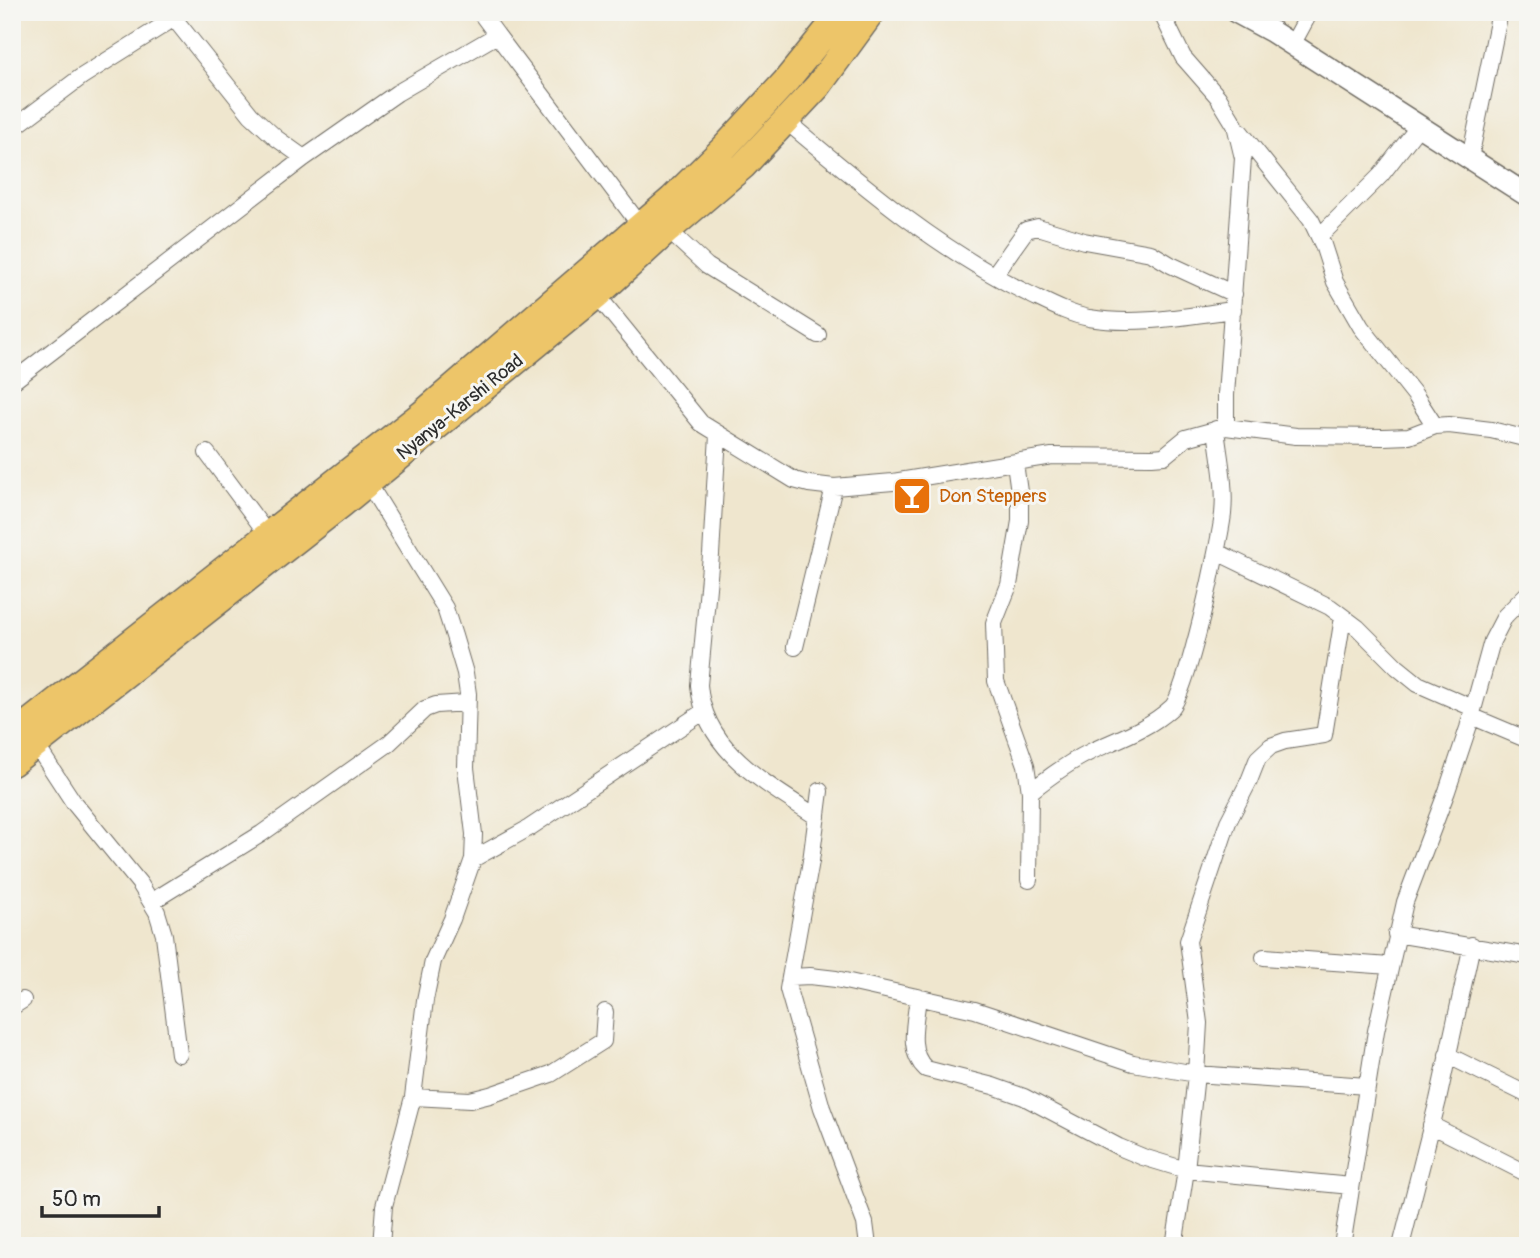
<svg xmlns="http://www.w3.org/2000/svg" width="1540" height="1258" font-family="Pangolin,sans-serif">
	<style>
		.lines { fill: none; stroke-linecap: round; stroke-linejoin: round }
		.minor-casing { stroke: #706c64; stroke-width: 18 }
		.tertiary-casing { stroke: #706c64; stroke-width: 24 }
		.primary-casing { stroke: #706c64; stroke-width: 29 }
		.minor { stroke: #fff; stroke-width: 16 }
		.tertiary { stroke: #fff; stroke-width: 21 }
		.primary { stroke: #edc569; stroke-width: 26 }
		.labels { text-anchor: middle; dominant-baseline: central; stroke-width: 6; stroke-linejoin: round; paint-order: stroke }
		.street-label { font-size: 19px; fill: #2b2b2b; stroke: #f6f6f2 }
		.food-label { font-size: 19px; fill: #c56008; stroke: #f6f6f2; text-anchor: start }
	</style>
	<rect width="100%" height="100%" fill="#f6f6f2"/>
	<filter id="ink" filterUnits="userSpaceOnUse"><feTurbulence type="fractalNoise" baseFrequency=".0143" numOctaves="2"/><feDisplacementMap in="SourceGraphic" scale="14" xChannelSelector="R" yChannelSelector="G"/><feConvolveMatrix kernelMatrix="1 2 1 2 8 2 1 2 1" color-interpolation-filters="sRGB"/></filter>
	<filter id="wash" filterUnits="userSpaceOnUse"><feTurbulence type="fractalNoise" baseFrequency=".00686" numOctaves="4" result="noise"/><feDisplacementMap in="SourceGraphic" scale="28" xChannelSelector="R" yChannelSelector="G"/><feGaussianBlur stdDeviation="1.57" result="paint"/><feColorMatrix in="noise" values="0 0 0 0 0 0 0 0 0 0 0 0 0 0 0 0 0 1.4 0 .05"/><feComposite in="paint" operator="in"/></filter>
	<g filter="url(#wash)">
		<rect width="100%" height="100%" fill="#efe6ce"/>
	</g>
	<g filter="url(#ink)">
		<g class="lines">
			<g class="minor-casing">
				<path id="minor" d="M 169,12 L 251,115 L 276,138 L 304,158
					M 480,12 L 497,35
					M 1161,12 L 1183,57 L 1218,97 L 1235,125 L 1243,158 L 1226,395 L 1226,427
					M 1292,45 L 1310,12
					M 786,121 C 861,184 940,251 1029,294 C 1048,303 1068,314 1089,318 C 1137,326 1186,316 1233,310
					M 12,129 L 81,77 L 173,19
					M 1239,130 L 1311,220 L 1323,245 L 1335,282 L 1361,327 L 1415,395 L 1435,426
					M 1470,158 L 1500,12
					M 668,230 L 707,266 L 818,335
					M 1319,237 L 1381,175 L 1419,126
					M 994,275 L 1026,230 L 1038,227 L 1084,241 L 1151,253 L 1171,265 L 1234,294
					M 597,295 L 701,423 L 794,480 L 809,484 L 834,487 L 893,482 L 1052,456 L 1152,457 L 1164,456 L 1186,438 L 1226,427 L 1296,436 L 1383,437 L 1409,436 L 1435,426 L 1449,425 L 1491,430 L 1528,439
					M 12,382 L 304,158 L 397,93 L 497,35 L 640,225
					M 718,435 L 711,555 L 699,685 C 704,751 767,784 817,817
					M 207,453 L 268,535
					M 1015,463 L 1020,499 L 1020,521 L 1009,585 L 994,623 L 996,681 L 1026,765 L 1030,792 L 1029,880
					M 368,483 L 445,608 L 454,636 L 465,673 L 468,694 L 466,768 L 474,834 L 473,859 L 452,919 L 433,961 L 425,1000 L 413,1097 L 384,1206 L 381,1246
					M 1217,552 L 1330,607 L 1358,628 L 1397,667 L 1418,684 L 1473,708
					M 795,647 L 834,487
					M 1471,716 L 1528,740
					M 36,745 L 74,803 L 140,884 L 157,912 L 164,935 L 179,1054
					M 820,791 L 811,861 L 788,989 L 822,1108 L 865,1223 L 868,1246
					M 1030,792 C 1050,776 1069,762 1092,751 C 1120,738 1148,729 1171,708 C 1187,695 1220,541 1223,514 C 1226,485 1219,457 1216,429
					M 473,859 L 529,828 L 703,712
					M 151,902 L 261,834 L 388,744 L 425,709 L 436,705 L 467,703
					M 1396,934 L 1528,956
					M 1264,957 L 1390,966
					M 790,977 L 810,976 L 836,979 L 975,1010 L 1133,1063 L 1196,1074 L 1367,1086
					M 918,997 C 916,1020 906,1051 926,1069 L 993,1086 L 1024,1097 L 1119,1147 L 1143,1157 L 1186,1170 L 1351,1186
					M 12,1007 L 23,1000
					M 1447,1055 L 1528,1095
					M 413,1097 L 470,1100 L 490,1095 L 551,1074 L 603,1041 L 605,1012
					M 1431,1125 L 1528,1174
					M 1174,1246 L 1186,1170 L 1196,1074 L 1199,1023 L 1188,941 L 1228,822 L 1249,781 L 1258,758 L 1271,746 L 1285,741 L 1324,735 L 1343,617
					M 1342,1246 L 1376,1031 L 1405,902 L 1447,791 L 1468,728 L 1492,641 L 1505,616 L 1528,593
					M 1401,1246 L 1438,1100 L 1472,945"/>
			</g>
			<g class="tertiary-casing">
				<path id="tertiary" d="M 1236,12 L 1271,31 L 1528,196"/>
			</g>
			<g class="primary-casing">
				<path id="primary" d="M 12,736 L 422,414 L 672,199 L 724,148 L 786,81 L 842,12
					M 12,763 L 342,504 L 597,295 L 668,230 L 743,166 L 818,86 L 872,12"/>
			</g>
			<use href="#minor" class="minor"/>
			<use href="#tertiary" class="tertiary"/>
			<use href="#primary" class="primary"/>
		</g>
	</g>
	<defs>
		<g id="bar-square" transform="scale(2.0125)"><rect x="-9" y="-9" width="18" height="18" rx="4" fill="#e8710a" stroke="#f6f6f2"/><path d="M-6-5H6L.8 .8V4.5H3.5V6h-7V4.5H-.8V.8Z" fill="#fff"/></g>
	</defs>
	<g fill-rule="evenodd">
		<use href="#bar-square" x="912" y="496"/>
	</g>
	<g class="labels">
		<g class="street-label">
			<text transform="translate(460 407) rotate(-39)">Nyanya-Karshi Road</text>
		</g>
		<g class="food-label">
			<text x="939" y="496">Don Steppers</text>
		</g>
	</g>
	<rect width="1540" height="1258" fill="none" stroke="#f6f6f2" stroke-width="42"/>
	<path d="M42 1206v10h117v-10" fill="none" stroke="#2b2b2b" stroke-width="3.5"/>
	<text x="52" y="1206" font-size="21" fill="#2b2b2b" stroke="#f6f6f2" stroke-width="5" paint-order="stroke">50 m</text>
</svg>
